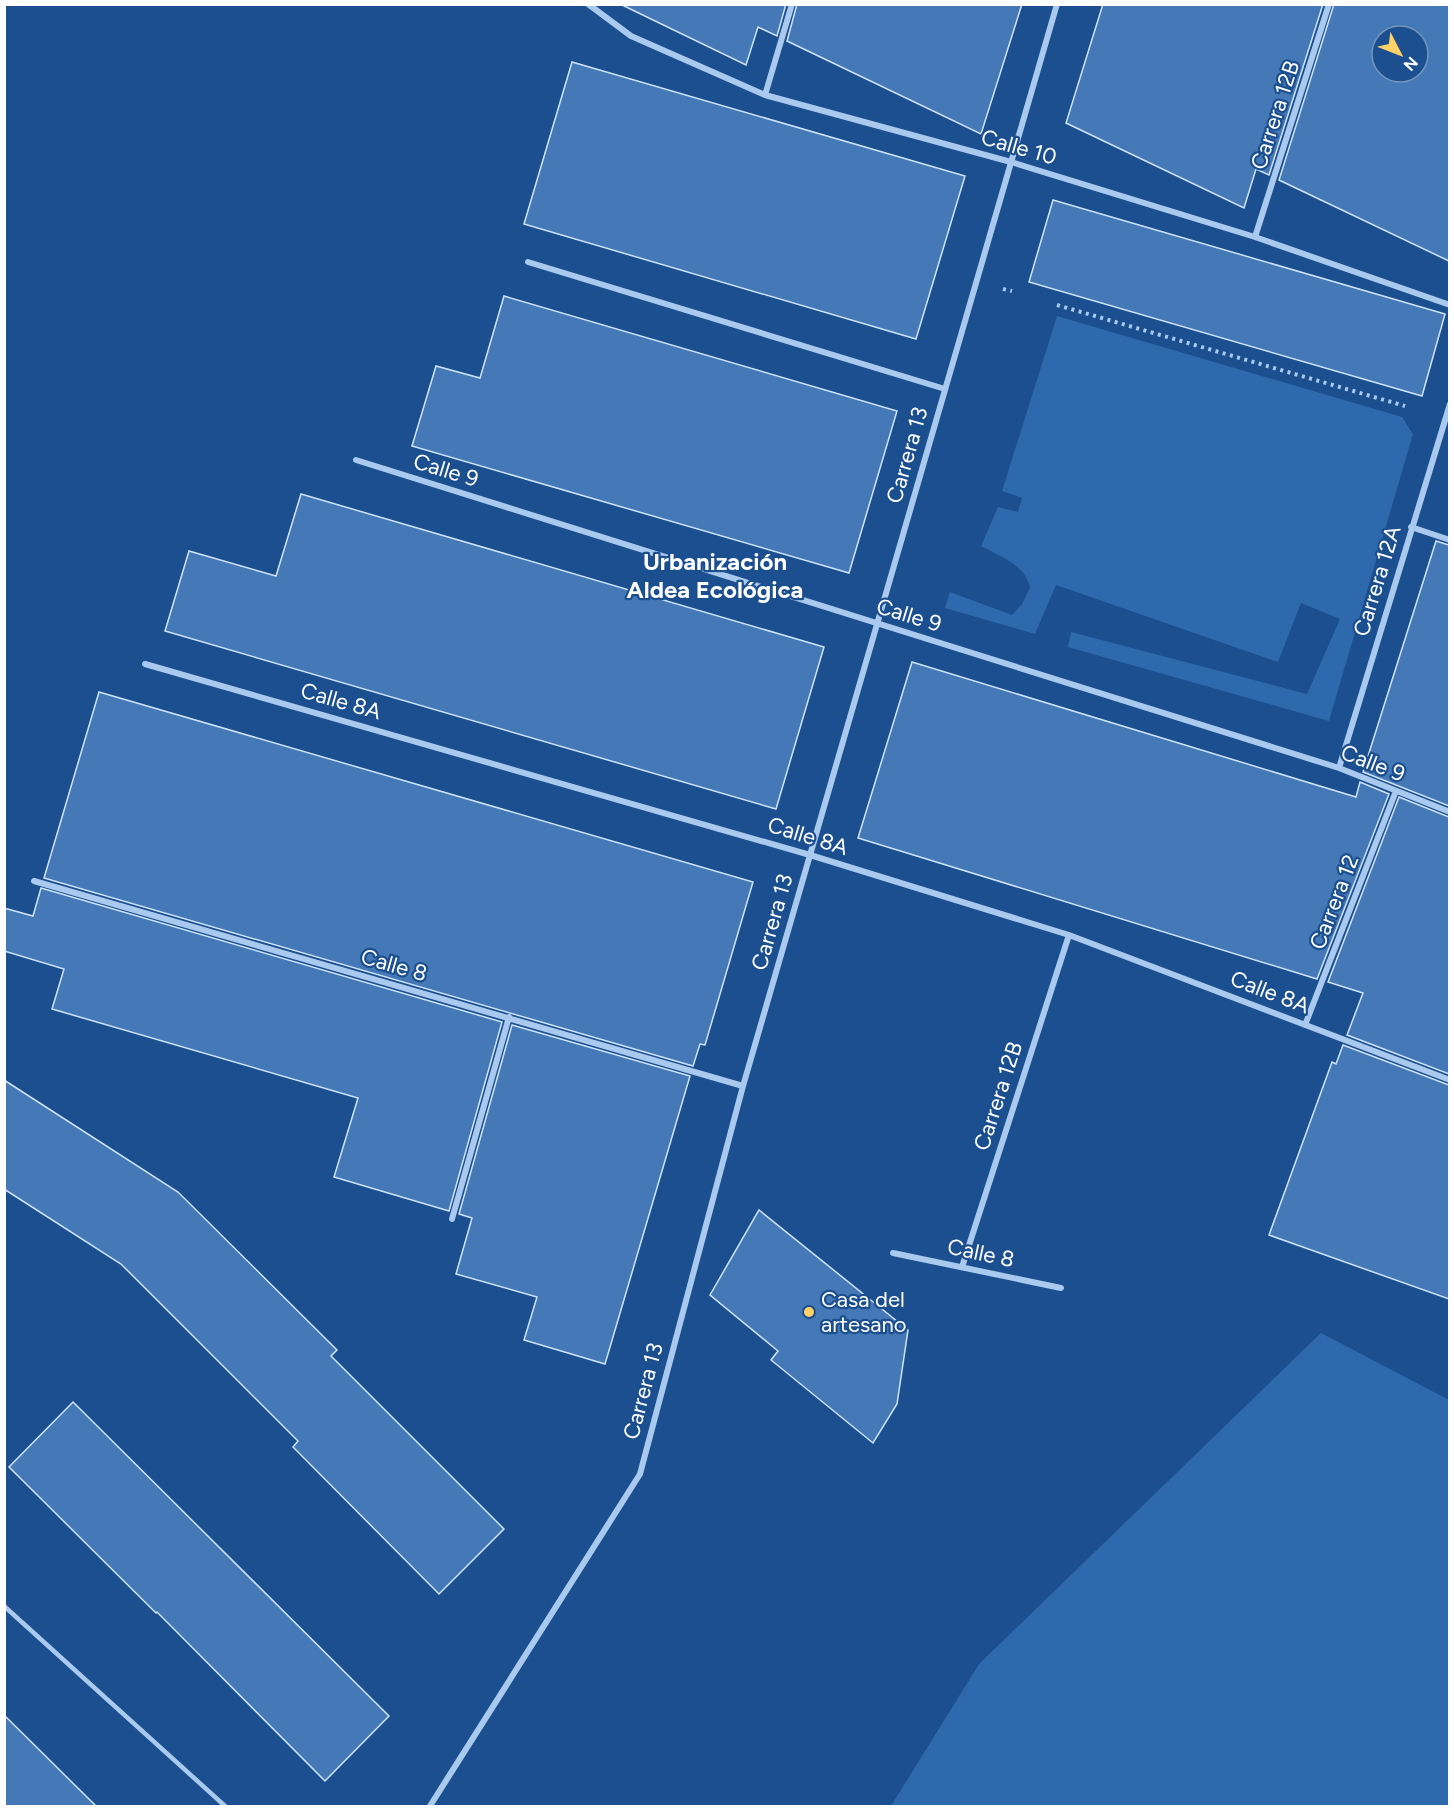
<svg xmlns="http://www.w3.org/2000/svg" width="1454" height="1811" font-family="Figtree,sans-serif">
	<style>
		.green { fill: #2e69ad }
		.building { fill: #4478b7; stroke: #cfe3fa; stroke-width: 1.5; fill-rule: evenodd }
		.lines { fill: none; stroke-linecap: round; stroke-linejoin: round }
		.path { stroke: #a9c9ee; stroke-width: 4; stroke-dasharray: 3 4.5; stroke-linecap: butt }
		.service { stroke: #a9c9ee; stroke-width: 4.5 }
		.minor { stroke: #a9c9ee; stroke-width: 6 }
		.poi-dot { fill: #ffd166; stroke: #1b4f8f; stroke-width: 2 }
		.labels { text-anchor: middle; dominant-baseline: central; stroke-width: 4.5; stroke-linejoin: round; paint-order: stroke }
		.street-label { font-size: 22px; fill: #fff; stroke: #1b4f8f }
		.poi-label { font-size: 22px; fill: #fff; stroke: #1b4f8f; text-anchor: start }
		.neighbourhood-label { font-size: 24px; font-weight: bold; fill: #fff; stroke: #1b4f8f }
	</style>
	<rect width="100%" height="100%" fill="#1b4f8f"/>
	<path class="green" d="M 1057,316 L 1402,417 L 1413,434 L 1329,721 L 1068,647 L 1071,632 L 1307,694 L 1340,619 L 1301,603 L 1278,662 L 1056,585 L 1035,634 L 945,608 L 950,592 L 1012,615 L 1022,604 L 1030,588 C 1025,564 1001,557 981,546 L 998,507 L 1018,512 L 1022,498 L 1002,491 Z
		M 1321,1333 L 1449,1400 L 1449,1806 L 891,1806 L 979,1664 Z"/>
	<path class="building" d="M 620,4 L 786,4 L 777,36 L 758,27 L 746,65 Z
		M 797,4 L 1022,4 L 981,134 L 787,41 Z
		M 1103,4 L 1323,4 L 1269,175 L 1256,169 L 1244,208 L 1066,123 Z
		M 1334,4 L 1449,4 L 1449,261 L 1279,180 ZM 1382,36 L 1418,36 L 1418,72 L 1382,72 Z
		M 572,62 L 965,176 L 916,339 L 524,224 Z
		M 1053,200 L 1445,314 L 1422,396 L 1029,282 Z
		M 504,296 L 897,411 L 849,573 L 412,446 L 436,366 L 480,378 Z
		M 301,494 L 824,647 L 776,809 L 165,631 L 189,551 L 276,576 Z
		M 1436,541 L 1449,545 L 1449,806 L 1363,772 Z
		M 912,662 L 1356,797 L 1360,782 L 1389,794 L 1317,979 L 858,838 Z
		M 99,692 L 753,882 L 705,1045 L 700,1044 L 693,1066 L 44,878 Z
		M 1399,797 L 1449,817 L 1449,1074 L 1347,1035 L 1363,993 L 1328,982 Z
		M 41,888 L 502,1022 L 449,1211 L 334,1177 L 358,1098 L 52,1009 L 64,969 L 4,951 L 4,908 L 33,916 Z
		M 512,1025 L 690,1076 L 605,1364 L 524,1340 L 537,1297 L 456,1274 L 472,1218 L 459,1214 Z
		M 1343,1045 L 1449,1085 L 1449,1299 L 1269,1235 L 1332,1062 L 1336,1064 Z
		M 4,1080 L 178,1192 L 337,1350 L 331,1356 L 504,1529 L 439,1594 L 293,1447 L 298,1441 L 121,1264 L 4,1189 Z
		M 759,1210 L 908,1330 L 897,1404 L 873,1443 L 771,1360 L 778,1351 L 710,1295 Z
		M 73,1402 L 389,1716 L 325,1781 L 157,1612 L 156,1613 L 9,1467 Z
		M 4,1715 L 96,1806 L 4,1806 Z"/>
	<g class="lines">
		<path class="path" d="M 1003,289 L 1012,291
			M 1057,305 L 1405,406"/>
		<path class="service" d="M 4,1606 L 225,1806"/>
		<path class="minor" d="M 588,4 L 631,36 L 765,95 L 1011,162 L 1255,237 L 1450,305
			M 765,95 L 792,4
			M 1255,237 L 1329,4
			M 528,262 L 945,389
			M 356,460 L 1339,768 L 1450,812
			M 1411,527 L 1450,540
			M 145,664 L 810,855 L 1069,935 L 1450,1080
			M 1339,768 L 1450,404
			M 34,881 L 743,1086
			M 1305,1025 L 1396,791
			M 452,1219 L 509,1017
			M 893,1253 L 1061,1288
			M 962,1267 L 1069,935
			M 430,1806 L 640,1474 L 743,1086 L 1057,4"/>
	</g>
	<circle class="poi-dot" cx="809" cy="1312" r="6"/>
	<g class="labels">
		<g class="street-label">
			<text transform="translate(1275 115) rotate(-72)">Carrera 12B</text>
			<text transform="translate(1019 147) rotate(16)">Calle 10</text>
			<text transform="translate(907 455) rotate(-74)">Carrera 13</text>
			<text transform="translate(446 470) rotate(17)">Calle 9</text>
			<text transform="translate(1377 581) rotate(-73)">Carrera 12A</text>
			<text transform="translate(909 615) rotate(17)">Calle 9</text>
			<text transform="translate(341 701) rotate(16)">Calle 8A</text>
			<text transform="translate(1373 763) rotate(21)">Calle 9</text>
			<text transform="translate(808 836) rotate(17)">Calle 8A</text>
			<text transform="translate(1334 902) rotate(-69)">Carrera 12</text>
			<text transform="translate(772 922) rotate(-74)">Carrera 13</text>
			<text transform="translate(394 965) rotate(16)">Calle 8</text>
			<text transform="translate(1270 992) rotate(21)">Calle 8A</text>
			<text transform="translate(998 1096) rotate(-72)">Carrera 12B</text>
			<text transform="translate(981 1253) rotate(12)">Calle 8</text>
			<text transform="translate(643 1391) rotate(-75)">Carrera 13</text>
		</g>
		<g class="poi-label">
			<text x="821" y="1299">Casa del<tspan x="821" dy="25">artesano</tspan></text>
		</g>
		<g class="neighbourhood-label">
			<text x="715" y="561">Urbanización<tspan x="715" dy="28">Aldea Ecológica</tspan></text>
		</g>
	</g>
	<rect width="1454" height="1811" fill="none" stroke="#ffffff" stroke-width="12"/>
	<g transform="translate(1400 54) rotate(132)"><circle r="28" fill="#1b4f8f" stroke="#7695bc" stroke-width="1.5"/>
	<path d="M0-4.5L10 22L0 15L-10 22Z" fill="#ffd166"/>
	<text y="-9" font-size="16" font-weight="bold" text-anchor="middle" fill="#ffffff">N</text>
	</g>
</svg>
